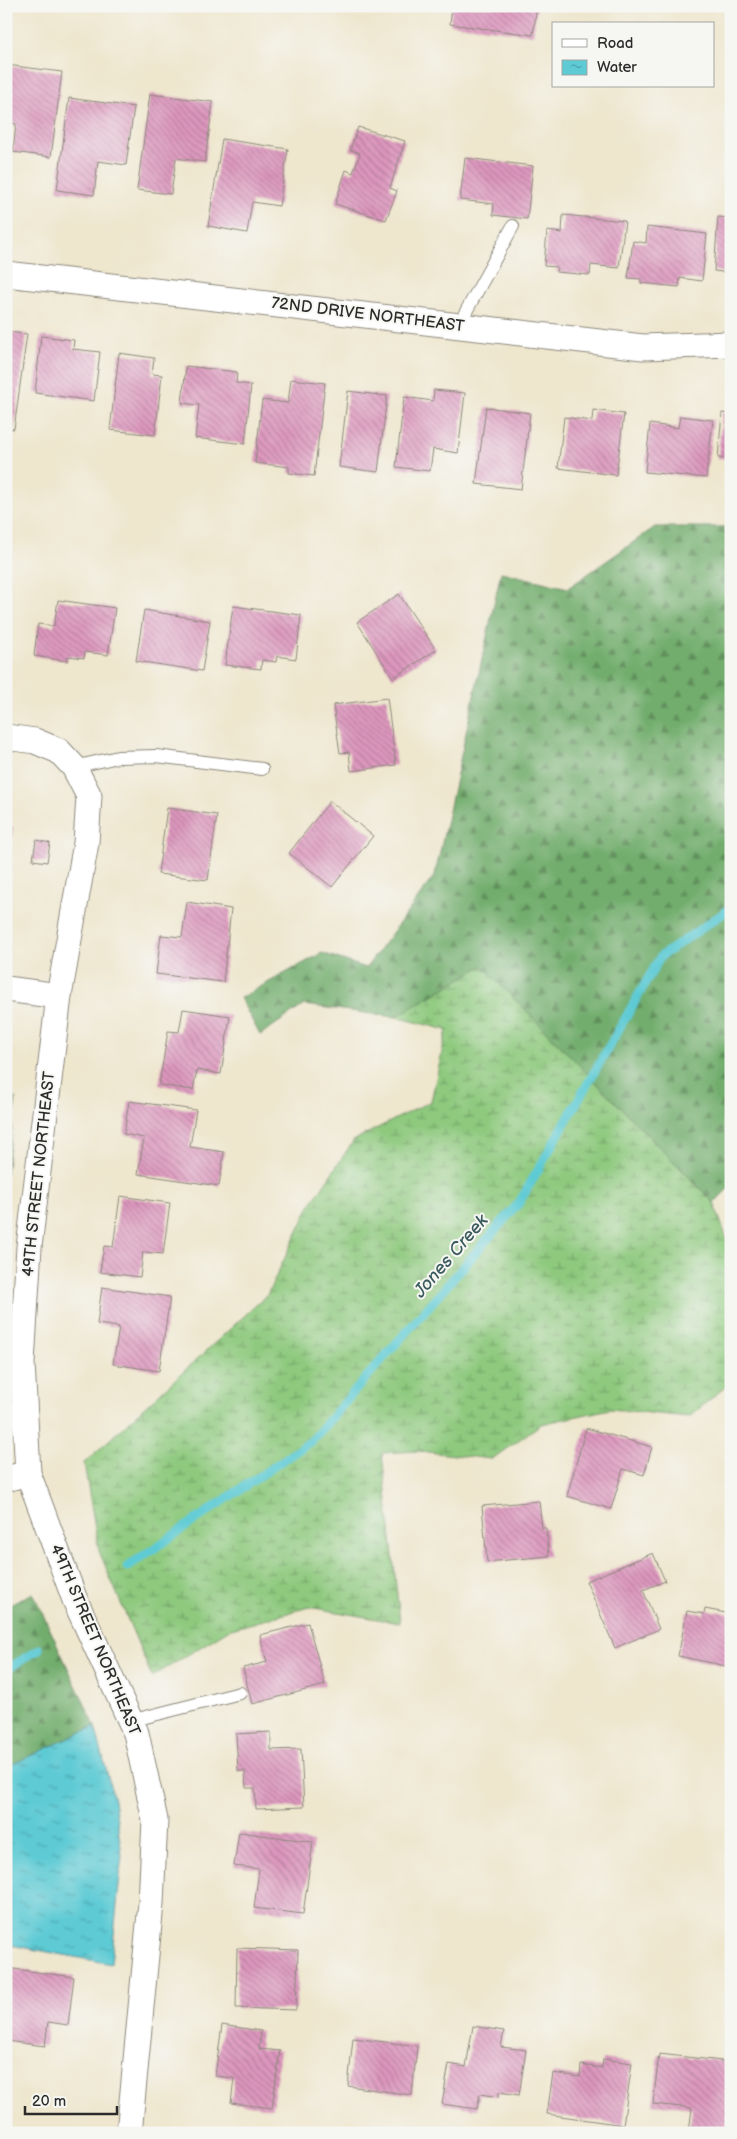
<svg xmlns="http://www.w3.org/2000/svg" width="737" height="2139" font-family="'Balsamiq Sans',sans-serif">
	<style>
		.forest { fill: url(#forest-firs); stroke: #4e6c4c }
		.wetland { fill: url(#wetland-marsh); stroke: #5c7a54 }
		.water { fill: url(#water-ripples); stroke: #447a80 }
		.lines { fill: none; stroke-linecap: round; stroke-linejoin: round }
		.stream { stroke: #5dcad4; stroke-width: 9 }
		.building { fill: url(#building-back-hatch) }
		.lane-casing { stroke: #8c887c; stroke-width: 14 }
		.street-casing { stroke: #8c887c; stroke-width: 27 }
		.lane { stroke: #fff; stroke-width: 12 }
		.street { stroke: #fff; stroke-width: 25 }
		.labels { text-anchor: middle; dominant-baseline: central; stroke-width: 4; stroke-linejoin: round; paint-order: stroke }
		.street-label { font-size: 16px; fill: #2b2b2b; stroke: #f6f6f2 }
		.water-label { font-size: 18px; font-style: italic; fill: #3a5b5e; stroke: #f6f6f2 }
	</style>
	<defs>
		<pattern id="forest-firs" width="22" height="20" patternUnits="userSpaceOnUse" patternTransform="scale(1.25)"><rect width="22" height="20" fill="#72ad6d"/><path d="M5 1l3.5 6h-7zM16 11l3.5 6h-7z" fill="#5e8d5a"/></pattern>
		<pattern id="wetland-marsh" width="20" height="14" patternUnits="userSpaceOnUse" patternTransform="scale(1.25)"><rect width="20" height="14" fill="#8ec97e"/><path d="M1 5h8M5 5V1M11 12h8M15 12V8" fill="none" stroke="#74a367"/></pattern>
		<pattern id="water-ripples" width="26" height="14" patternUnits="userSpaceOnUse" patternTransform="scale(1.25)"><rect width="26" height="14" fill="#5dcad4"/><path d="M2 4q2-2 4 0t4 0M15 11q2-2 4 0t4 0" fill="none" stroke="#4da4ac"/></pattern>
		<pattern id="building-back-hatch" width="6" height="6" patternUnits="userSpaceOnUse" patternTransform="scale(1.25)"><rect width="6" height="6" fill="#dd97be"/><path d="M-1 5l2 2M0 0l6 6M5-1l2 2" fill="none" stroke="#b37b9b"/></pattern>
	</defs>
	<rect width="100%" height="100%" fill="#f6f6f2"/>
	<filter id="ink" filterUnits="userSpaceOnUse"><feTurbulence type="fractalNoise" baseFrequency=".02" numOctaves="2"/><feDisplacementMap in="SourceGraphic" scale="10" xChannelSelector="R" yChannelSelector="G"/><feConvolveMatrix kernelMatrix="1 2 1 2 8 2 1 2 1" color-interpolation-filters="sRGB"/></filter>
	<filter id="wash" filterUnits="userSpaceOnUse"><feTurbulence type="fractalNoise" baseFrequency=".0096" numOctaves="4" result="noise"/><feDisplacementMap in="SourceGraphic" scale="20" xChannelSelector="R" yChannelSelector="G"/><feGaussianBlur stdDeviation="1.12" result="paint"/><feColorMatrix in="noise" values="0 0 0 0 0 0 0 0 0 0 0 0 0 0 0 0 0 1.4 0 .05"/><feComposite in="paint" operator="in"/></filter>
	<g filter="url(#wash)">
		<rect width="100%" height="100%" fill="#eee6cd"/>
		<path class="forest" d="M 655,527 L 731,527 L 731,1186 L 714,1203 L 482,966 L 396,1017 L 304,1005 L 260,1035 L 240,998 L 322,953 L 366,968 L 435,875 L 501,572 L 568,588 Z
			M 16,1098 L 6,1173 L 6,1099 Z
			M 33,1593 L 95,1726 L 6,1767 L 6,1607 Z"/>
		<path class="wetland" d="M 482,966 L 714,1203 L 731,1251 L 731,1382 L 689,1417 L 610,1409 L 541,1424 L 492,1459 L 418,1451 L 382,1453 L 400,1623 L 309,1607 L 228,1630 L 152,1677 L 99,1551 L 84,1463 L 267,1295 L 311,1204 L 354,1140 L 431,1101 L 447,1030 L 396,1017 Z"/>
		<path class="water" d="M 95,1726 L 114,1800 L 122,1855 L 111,1964 L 6,1944 L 6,1767 Z"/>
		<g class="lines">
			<path class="stream" d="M 127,1567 L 311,1441 L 519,1203 L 661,956 L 731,908
				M 6,1670 L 39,1649"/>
		</g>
		<g id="blocks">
			<path class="building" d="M 452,6 L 537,6 L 533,35 L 450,24 Z
				M 6,65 L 62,72 L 51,157 L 13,152 L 16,124 L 6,122 Z
				M 150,94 L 213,102 L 205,162 L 176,158 L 171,194 L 137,190 Z
				M 69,98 L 134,107 L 126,165 L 98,161 L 94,195 L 57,190 Z
				M 358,127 L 405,141 L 390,188 L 397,191 L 386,220 L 335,204 L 346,170 L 353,173 L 360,153 L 350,150 Z
				M 222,139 L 288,149 L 279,206 L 252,202 L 247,233 L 208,226 Z
				M 465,158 L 533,166 L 527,219 L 493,215 L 494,204 L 460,200 Z
				M 563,215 L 625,221 L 619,268 L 591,265 L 590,275 L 556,272 L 557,267 L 544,266 L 547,231 L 562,233 Z
				M 718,217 L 731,218 L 731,273 L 714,271 Z
				M 647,227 L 707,234 L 702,281 L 680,278 L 679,287 L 641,283 L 641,279 L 628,278 L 633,241 L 646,243 Z
				M 6,332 L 27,334 L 14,429 L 6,428 Z
				M 41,336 L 74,340 L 73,349 L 100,352 L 94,401 L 35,393 Z
				M 119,353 L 154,358 L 152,374 L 162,375 L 155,435 L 110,430 Z
				M 186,366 L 237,372 L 236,383 L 251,385 L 245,444 L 195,438 L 199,405 L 182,403 Z
				M 291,379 L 325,383 L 314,476 L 289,473 L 289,467 L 255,463 L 262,400 L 288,403 Z
				M 434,390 L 465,393 L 458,453 L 433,449 L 430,471 L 396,467 L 404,397 L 433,401 Z
				M 348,391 L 387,396 L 378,472 L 339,467 Z
				M 486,407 L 530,413 L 521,489 L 476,484 Z
				M 593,410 L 624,414 L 616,475 L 558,468 L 564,417 L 592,421 Z
				M 722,413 L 731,414 L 731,459 L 718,458 Z
				M 680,416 L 713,420 L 706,478 L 645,472 L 650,424 L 678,428 Z
				M 399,594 L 436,650 L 393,678 L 357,622 Z
				M 58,600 L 115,608 L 108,655 L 85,652 L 84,658 L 68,656 L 67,661 L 34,656 L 38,624 L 54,626 Z
				M 6,603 L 10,603 L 7,627 L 6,627 Z
				M 233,606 L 301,615 L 296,659 L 277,656 L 276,662 L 262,660 L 261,669 L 225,665 Z
				M 144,610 L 210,621 L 202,671 L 136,661 Z
				M 387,698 L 396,765 L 351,771 L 349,752 L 340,753 L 333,705 Z
				M 330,801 L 373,836 L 332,887 L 289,853 Z
				M 167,808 L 217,815 L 208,880 L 158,874 Z
				M 6,826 L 13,827 L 7,872 L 6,872 Z
				M 36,840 L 50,843 L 47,862 L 33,860 Z
				M 187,902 L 231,909 L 223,982 L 156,974 L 161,935 L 182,937 Z
				M 183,1009 L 230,1016 L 221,1074 L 197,1070 L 193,1090 L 159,1085 L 168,1031 L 179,1032 Z
				M 129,1101 L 196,1110 L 190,1147 L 224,1152 L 219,1186 L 138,1174 L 144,1138 L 124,1134 Z
				M 120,1196 L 170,1203 L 163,1254 L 143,1252 L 140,1277 L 100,1272 L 104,1246 L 113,1247 Z
				M 102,1287 L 170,1297 L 159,1371 L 113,1364 L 119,1327 L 97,1324 Z
				M 586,1428 L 652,1447 L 644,1475 L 623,1469 L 611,1509 L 567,1496 Z
				M 539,1501 L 542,1528 L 546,1528 L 549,1556 L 487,1562 L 482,1506 Z
				M 653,1553 L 665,1581 L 643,1590 L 659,1629 L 615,1648 L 586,1581 Z
				M 705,1609 L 731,1614 L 731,1667 L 678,1656 L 687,1611 L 704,1614 Z
				M 308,1623 L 325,1685 L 252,1704 L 243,1668 L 267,1662 L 260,1635 Z
				M 271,1732 L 271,1750 L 301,1749 L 304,1807 L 256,1809 L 255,1788 L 246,1788 L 245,1771 L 238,1771 L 236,1734 Z
				M 239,1832 L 313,1842 L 303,1914 L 254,1908 L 259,1869 L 234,1866 Z
				M 237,1948 L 298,1950 L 296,2010 L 236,2008 Z
				M 7,1968 L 74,1977 L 68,2025 L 48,2022 L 45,2046 L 6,2041 Z
				M 222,2025 L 261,2031 L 259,2049 L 280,2051 L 272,2108 L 231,2103 L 234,2078 L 215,2076 Z
				M 473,2026 L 504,2031 L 501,2047 L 526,2050 L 519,2095 L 499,2092 L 499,2097 L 480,2094 L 477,2109 L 442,2104 L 449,2064 L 466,2067 Z
				M 353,2038 L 417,2046 L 412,2095 L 348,2086 Z
				M 659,2054 L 731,2062 L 731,2090 L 726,2133 L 689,2133 L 692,2108 L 653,2104 Z
				M 603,2059 L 632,2063 L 623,2125 L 547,2114 L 553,2073 L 580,2077 L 581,2065 L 602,2068 Z"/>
		</g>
	</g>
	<g filter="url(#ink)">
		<use href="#blocks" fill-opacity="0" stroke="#8c887c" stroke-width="1"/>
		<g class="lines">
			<g class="lane-casing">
				<path id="lane" d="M 458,326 L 513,226
					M 74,767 L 118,757 L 156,756 L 262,769
					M 130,1721 L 240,1693"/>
			</g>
			<g class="street-casing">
				<path id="street" d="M 6,274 L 643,347 L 731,344
					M 6,737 L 35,741 L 59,751 L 74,767 L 89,796 L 86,843 L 59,996 L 29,1247 L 22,1363 L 28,1473 L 75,1600 L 136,1733 L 155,1820 L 151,1903 L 129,2133
					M 6,989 L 59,996
					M 6,1479 L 28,1473"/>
			</g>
			<use href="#lane" class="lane"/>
			<use href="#street" class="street"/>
		</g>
	</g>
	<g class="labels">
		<g class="street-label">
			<text transform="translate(368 315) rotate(7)">72ND DRIVE NORTHEAST</text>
			<text transform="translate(39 1174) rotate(-84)">49TH STREET NORTHEAST</text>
			<text transform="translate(95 1640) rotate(67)">49TH STREET NORTHEAST</text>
		</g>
		<g class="water-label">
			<text transform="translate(451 1256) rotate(-49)">Jones Creek</text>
		</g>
	</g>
	<rect width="737" height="2139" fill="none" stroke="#f6f6f2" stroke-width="25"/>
	<rect x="552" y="22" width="162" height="65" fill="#f6f6f2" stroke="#a5a5a2"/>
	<rect x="562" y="39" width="25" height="8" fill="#ffffff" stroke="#a5a5a2"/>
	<text x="597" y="48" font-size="15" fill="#2b2b2b">Road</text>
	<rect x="562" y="60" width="25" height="15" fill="url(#water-ripples)" stroke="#a5a5a2"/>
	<text x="597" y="72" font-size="15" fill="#2b2b2b">Water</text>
	<path d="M25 2106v8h92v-8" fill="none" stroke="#2b2b2b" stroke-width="2.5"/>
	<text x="32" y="2106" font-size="15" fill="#2b2b2b" stroke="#f6f6f2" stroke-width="4" paint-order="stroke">20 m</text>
</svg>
